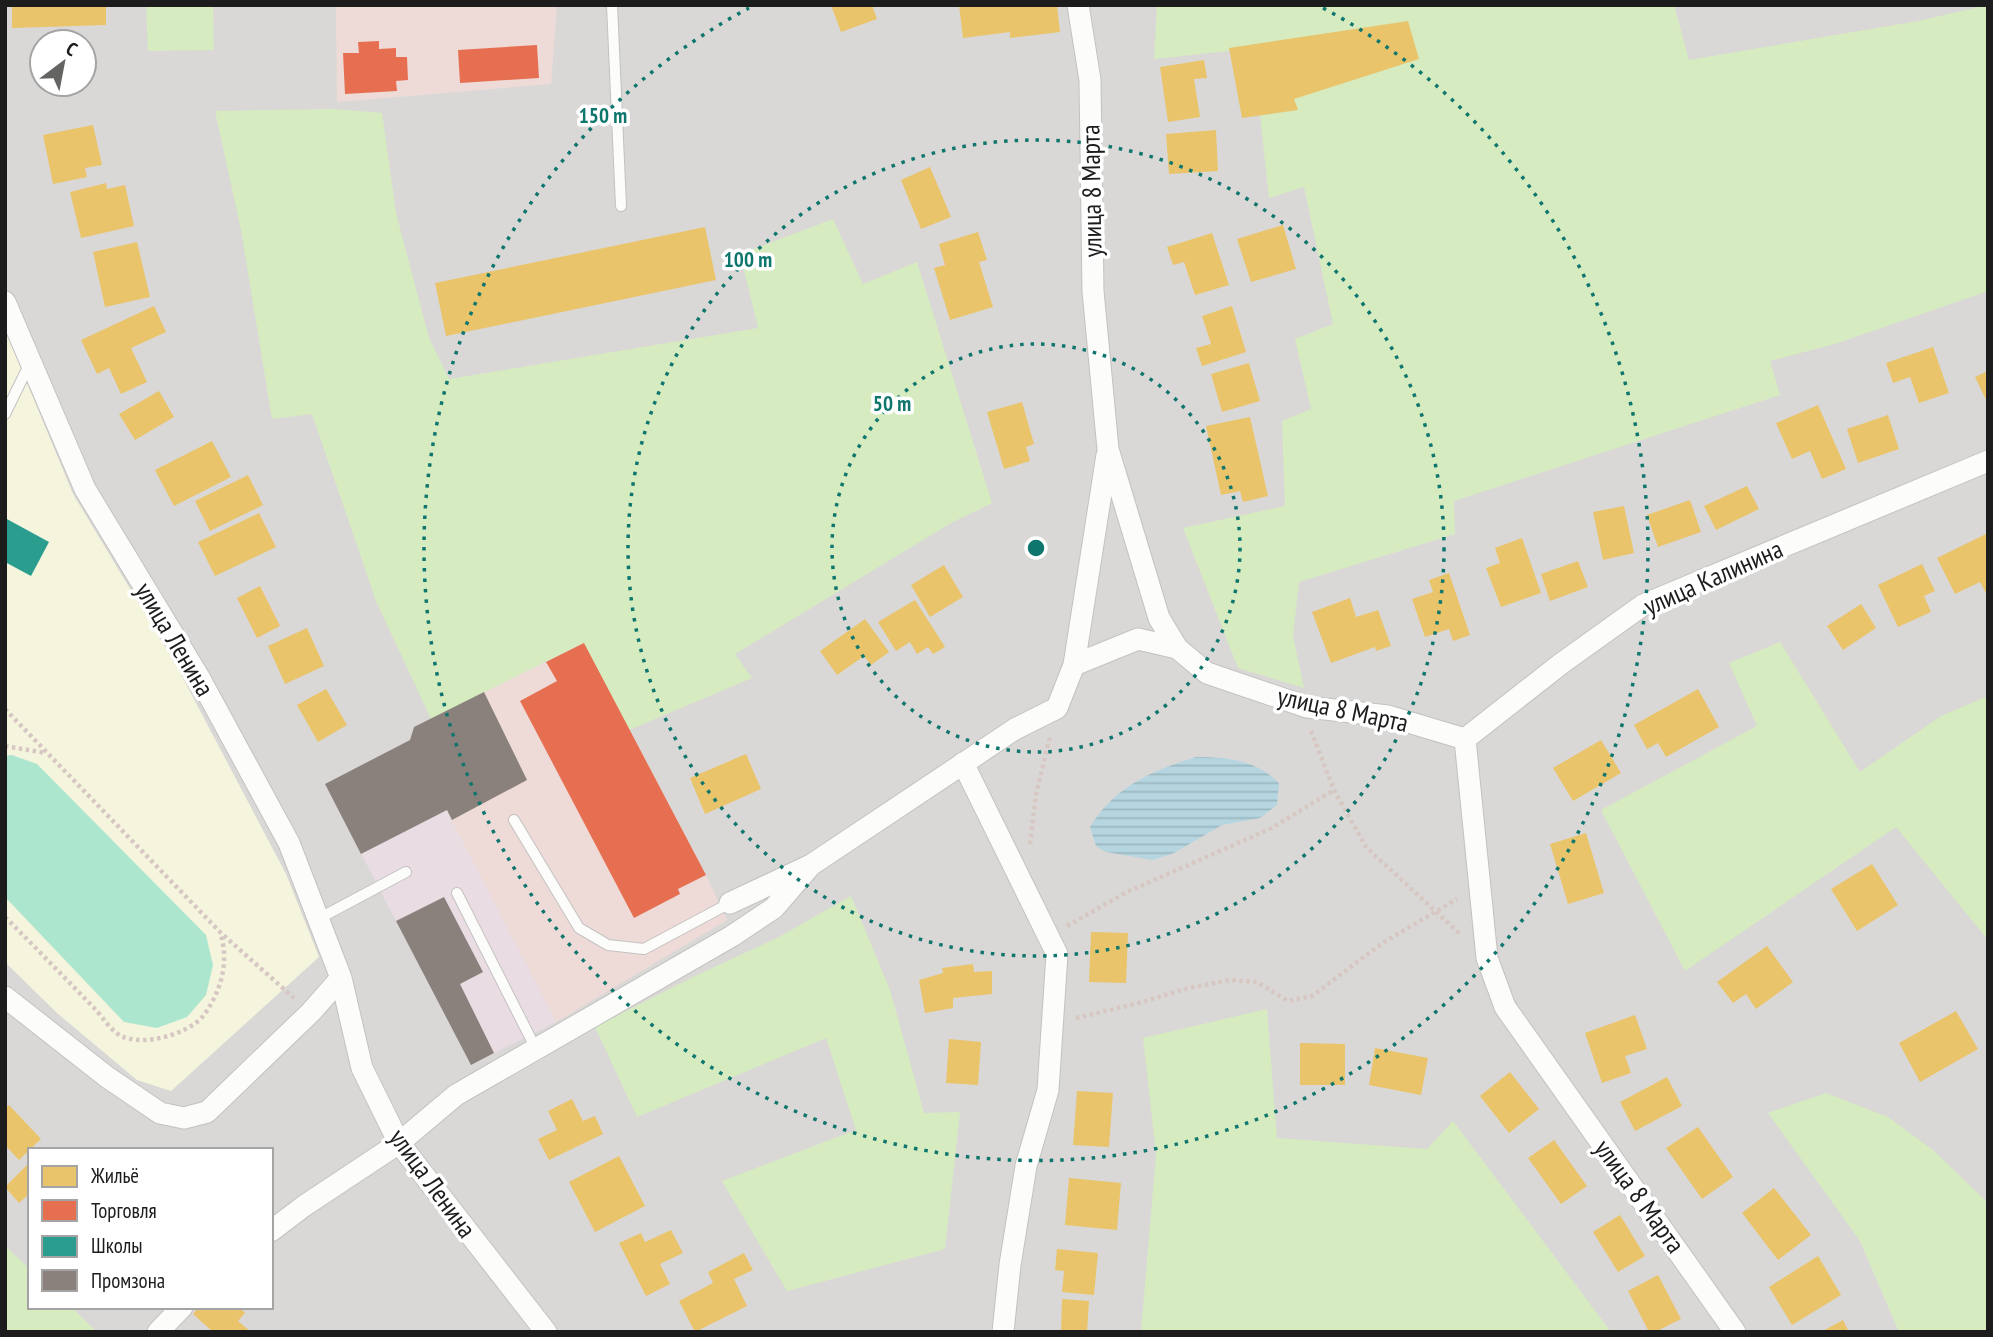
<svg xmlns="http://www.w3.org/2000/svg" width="1993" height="1337" font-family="'PT Sans Narrow',sans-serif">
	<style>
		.residential { fill: #dad8d6; fill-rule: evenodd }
		.commercial { fill: #eedbd8 }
		.industrial { fill: #e9dce3 }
		.education { fill: #f5f5de }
		.garden { fill: #d6ebc0 }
		.pitch { fill: #ace6cf }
		.water { fill: url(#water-rules) }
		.homes { fill: #e9c46a }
		.shops { fill: #e76f51 }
		.schools { fill: #2a9d8f }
		.industry { fill: #8a817c }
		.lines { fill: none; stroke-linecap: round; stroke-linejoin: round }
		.service-casing { stroke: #c3c2c0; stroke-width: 12 }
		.minor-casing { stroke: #c3c2c0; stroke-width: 23 }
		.path { stroke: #d7c7c3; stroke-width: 4.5; stroke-dasharray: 3.5 3.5; stroke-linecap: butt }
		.service { stroke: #fcfcfb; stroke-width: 10 }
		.minor { stroke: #fcfcfb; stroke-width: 21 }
		.ring { fill: none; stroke: #0f766e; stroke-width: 3.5; stroke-dasharray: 3.5 7 }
		.labels { text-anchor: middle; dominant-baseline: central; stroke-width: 7; stroke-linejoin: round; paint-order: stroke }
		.street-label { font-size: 26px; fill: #1c1c1c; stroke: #fff }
		.centre { fill: #0f766e; stroke: #fff; stroke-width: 3.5 }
		.ring-label { font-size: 21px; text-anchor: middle; font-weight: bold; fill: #0f766e; stroke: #fff; stroke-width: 7; stroke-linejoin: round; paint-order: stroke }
	</style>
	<defs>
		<pattern id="water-rules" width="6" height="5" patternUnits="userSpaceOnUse" patternTransform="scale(1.75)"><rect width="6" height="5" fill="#b5d6e0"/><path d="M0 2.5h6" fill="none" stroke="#9bb7c0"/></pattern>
	</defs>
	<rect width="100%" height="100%" fill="#ebe9e4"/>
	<path class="residential" d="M 5,5 L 1988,5 L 1988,1332 L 5,1332 ZM 42,42 L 84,42 L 84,84 L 42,84 ZM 30,1150 L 271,1150 L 271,1307 L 30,1307 Z"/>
	<path class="commercial" d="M 336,5 L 557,5 L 551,84 L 337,102 Z
		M 584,643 L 706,875 L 727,920 L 556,1022 L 410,740 L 414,727 Z"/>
	<path class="industrial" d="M 410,740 L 556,1022 L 471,1065 L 325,784 Z"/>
	<path class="education" d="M 5,330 L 73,494 L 177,667 L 286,874 L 319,957 L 171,1091 L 137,1080 L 57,1013 L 5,962 Z"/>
	<path class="garden" d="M 146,5 L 213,5 L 214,50 L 148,51 Z
		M 1157,5 L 1674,5 L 1689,60 L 1918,21 L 1988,5 L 1988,291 L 1838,343 L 1770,361 L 1780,395 L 1454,501 L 1455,534 L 1299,582 L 1293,636 L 1304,688 L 1238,668 L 1183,528 L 1285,506 L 1282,421 L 1311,409 L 1295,339 L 1333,324 L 1304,187 L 1269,198 L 1260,115 L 1248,49 L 1154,59 Z
		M 334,109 L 382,113 L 396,213 L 429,338 L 449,379 L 758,328 L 740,254 L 833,219 L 863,284 L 917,262 L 992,503 L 951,523 L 735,654 L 752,678 L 629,730 L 583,643 L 431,719 L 376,601 L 312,414 L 272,419 L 241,230 L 215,111 Z
		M 1780,642 L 1860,772 L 1941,716 L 1988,696 L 1988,940 L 1896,827 L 1685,971 L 1601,810 L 1757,726 L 1729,663 Z
		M 851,896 L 890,990 L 924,1113 L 960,1112 L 945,1249 L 787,1291 L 722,1181 L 856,1130 L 826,1038 L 637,1117 L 595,1027 L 693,977 L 779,937 Z
		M 1267,1009 L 1277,1138 L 1427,1149 L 1453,1121 L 1611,1332 L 1141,1332 L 1156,1154 L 1143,1038 Z
		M 1826,1093 L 1888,1117 L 1933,1150 L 1988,1203 L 1988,1332 L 1899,1332 L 1860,1241 L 1768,1113 Z
		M 5,1246 L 30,1269 L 30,1307 L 71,1307 L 97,1332 L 5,1332 Z"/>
	<path class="pitch" d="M 12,755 L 37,764 L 206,935 L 213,965 L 206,995 L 187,1017 L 157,1028 L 124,1022 L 5,897 L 5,756 Z"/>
	<path class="water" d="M 1196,757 C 1228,757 1256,760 1279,783 L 1277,805 L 1260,818 L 1222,825 L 1174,853 L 1153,860 L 1106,852 L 1096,846 L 1090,827 C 1114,787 1153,770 1196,757 Z"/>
	<path class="homes" d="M 12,5 L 106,5 L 106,25 L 12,28 Z
		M 831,5 L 872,5 L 877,19 L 841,32 Z
		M 959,5 L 1010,5 L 1011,7 L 1057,5 L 1060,32 L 1010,38 L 1010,32 L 963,38 Z
		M 1408,21 L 1419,59 L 1294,99 L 1298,110 L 1242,118 L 1229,48 Z
		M 1204,60 L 1207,78 L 1194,79 L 1200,117 L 1168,122 L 1160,67 Z
		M 93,125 L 102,165 L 85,168 L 87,177 L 53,184 L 43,135 Z
		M 1216,130 L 1218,171 L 1169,174 L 1166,134 Z
		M 930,167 L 951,217 L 921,229 L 901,180 Z
		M 106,183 L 107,189 L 125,185 L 134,226 L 81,238 L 70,192 Z
		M 1283,225 L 1296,269 L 1251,282 L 1237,239 Z
		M 705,227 L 716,280 L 446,336 L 435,283 Z
		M 978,232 L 987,260 L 979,262 L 993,307 L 950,320 L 934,268 L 945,265 L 939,244 Z
		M 1212,233 L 1229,285 L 1195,295 L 1184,262 L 1173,265 L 1167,247 Z
		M 137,242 L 150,297 L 105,307 L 93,252 Z
		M 154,306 L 166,332 L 131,348 L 147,382 L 121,394 L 109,368 L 97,374 L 81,340 Z
		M 1232,306 L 1246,352 L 1202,366 L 1196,348 L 1211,344 L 1202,316 Z
		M 1933,347 L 1949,393 L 1919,403 L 1910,377 L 1893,383 L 1886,363 Z
		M 1249,363 L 1260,401 L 1222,412 L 1211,374 Z
		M 1988,371 L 1988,404 L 1975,377 Z
		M 159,391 L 174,417 L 135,440 L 119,414 Z
		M 1022,402 L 1034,444 L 1026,447 L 1030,461 L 1004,469 L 987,412 Z
		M 1818,405 L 1846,469 L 1822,479 L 1810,451 L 1792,459 L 1776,423 Z
		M 1888,415 L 1899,449 L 1858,463 L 1847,429 Z
		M 1250,417 L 1268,496 L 1243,502 L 1240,491 L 1221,495 L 1206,426 Z
		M 212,441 L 231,477 L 174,506 L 155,470 Z
		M 248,475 L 263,505 L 210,531 L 195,501 Z
		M 1747,486 L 1759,509 L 1716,530 L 1704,506 Z
		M 1690,500 L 1701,532 L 1658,547 L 1647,515 Z
		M 1624,506 L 1634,553 L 1603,560 L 1593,512 Z
		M 259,513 L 276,547 L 215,576 L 198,542 Z
		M 1988,533 L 1988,597 L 1980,582 L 1955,594 L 1937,558 Z
		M 1522,538 L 1541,593 L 1501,607 L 1486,568 L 1500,563 L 1495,548 Z
		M 1578,561 L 1588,587 L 1550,601 L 1541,574 Z
		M 1922,564 L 1935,591 L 1924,596 L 1931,612 L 1898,627 L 1878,585 Z
		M 944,565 L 963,597 L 930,617 L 911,585 Z
		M 1449,573 L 1470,635 L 1453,641 L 1449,629 L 1425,637 L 1412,599 L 1433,592 L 1429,580 Z
		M 260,586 L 280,626 L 257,638 L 237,598 Z
		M 1350,598 L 1356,617 L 1378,610 L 1391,646 L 1376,651 L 1375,647 L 1331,663 L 1312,612 Z
		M 915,600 L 945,647 L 933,654 L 928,647 L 917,654 L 910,642 L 896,651 L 878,622 Z
		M 1861,604 L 1876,628 L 1843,650 L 1827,626 Z
		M 865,619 L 889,652 L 871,665 L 864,656 L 837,675 L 820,651 Z
		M 307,628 L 324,666 L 285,684 L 268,646 Z
		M 326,689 L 347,725 L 318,742 L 297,705 Z
		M 1698,689 L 1719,727 L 1666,757 L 1658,743 L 1647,749 L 1634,725 Z
		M 1601,740 L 1621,773 L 1573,801 L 1553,768 Z
		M 746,754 L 761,789 L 705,814 L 690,778 Z
		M 1586,833 L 1604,893 L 1568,904 L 1550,844 Z
		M 1872,864 L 1898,905 L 1857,931 L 1831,889 Z
		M 1091,932 L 1128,933 L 1126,983 L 1089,982 Z
		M 1767,946 L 1793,982 L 1756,1009 L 1746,994 L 1733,1003 L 1717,982 Z
		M 973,964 L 974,972 L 992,971 L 992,994 L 953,998 L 953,1008 L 925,1013 L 919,980 L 943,973 L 942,968 Z
		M 1956,1011 L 1978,1049 L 1920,1082 L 1899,1043 Z
		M 1635,1015 L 1647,1049 L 1625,1056 L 1631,1073 L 1602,1083 L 1585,1033 Z
		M 949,1039 L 981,1042 L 978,1085 L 946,1083 Z
		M 1300,1043 L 1345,1044 L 1345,1085 L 1300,1085 Z
		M 1375,1048 L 1428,1058 L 1421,1095 L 1369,1085 Z
		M 1510,1072 L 1539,1109 L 1509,1133 L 1480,1096 Z
		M 1667,1077 L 1682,1106 L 1635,1131 L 1620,1102 Z
		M 1077,1091 L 1113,1093 L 1109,1147 L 1073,1145 Z
		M 572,1099 L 583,1121 L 595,1116 L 603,1134 L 549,1160 L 538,1139 L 557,1130 L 548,1111 Z
		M 9,1105 L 41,1139 L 19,1160 L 5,1145 L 5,1109 Z
		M 1698,1127 L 1733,1177 L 1702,1199 L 1666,1148 Z
		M 1554,1140 L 1587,1186 L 1561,1204 L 1528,1158 Z
		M 619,1156 L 645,1206 L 595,1232 L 569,1182 Z
		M 30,1162 L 30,1193 L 19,1203 L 5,1187 Z
		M 1069,1178 L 1121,1183 L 1117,1230 L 1065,1225 Z
		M 1774,1188 L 1811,1235 L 1778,1260 L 1742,1213 Z
		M 1620,1215 L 1645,1256 L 1618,1272 L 1593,1232 Z
		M 671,1230 L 683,1253 L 660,1264 L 670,1284 L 646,1296 L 619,1243 L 641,1233 L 645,1242 Z
		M 1057,1249 L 1098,1253 L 1094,1295 L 1062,1292 L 1064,1271 L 1055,1270 Z
		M 744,1253 L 753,1270 L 734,1279 L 747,1306 L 695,1332 L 679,1301 L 713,1283 L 708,1272 Z
		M 1818,1256 L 1841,1295 L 1792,1325 L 1769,1287 Z
		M 1658,1275 L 1681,1319 L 1655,1332 L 1649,1332 L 1628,1291 Z
		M 1062,1299 L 1089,1301 L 1087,1332 L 1061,1332 Z
		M 199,1307 L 239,1307 L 245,1313 L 238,1321 L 251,1332 L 213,1332 L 193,1314 Z
		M 1843,1320 L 1849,1332 L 1821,1332 Z"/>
	<path class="shops" d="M 379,41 L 379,49 L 396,48 L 396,57 L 407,57 L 408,80 L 396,81 L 397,91 L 345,94 L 343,53 L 359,53 L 358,42 Z
		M 537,45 L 539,78 L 460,83 L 458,50 Z
		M 584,643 L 706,875 L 678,889 L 680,894 L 634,918 L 520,701 L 557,681 L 546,662 Z"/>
	<path class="schools" d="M 5,518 L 49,542 L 31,576 L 5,562 Z"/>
	<path class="industry" d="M 484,692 L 527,780 L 452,820 L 447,810 L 361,854 L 325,784 L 410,740 L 414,727 Z
		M 444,897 L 483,972 L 460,984 L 494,1053 L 471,1065 L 396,921 Z"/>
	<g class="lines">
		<g class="service-casing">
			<path id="service" d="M 612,5 L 621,206
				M 5,414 L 30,363
				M 514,820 L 579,928 L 608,945 L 644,949 L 730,903
				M 457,893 L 536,1049
				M 318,919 L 406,872"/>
		</g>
		<g class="minor-casing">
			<path id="minor" d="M 1078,5 L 1090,80 L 1093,291 L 1108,449 L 1159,618 L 1177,648 L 1207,673 L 1307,707 L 1388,716 L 1465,739 L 1487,958 L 1505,1007 L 1735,1332
				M 5,302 L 85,489 L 200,679 L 289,843 L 341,978 L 362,1068 L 399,1143 L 546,1332
				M 1074,665 L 1138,639 L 1177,648
				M 1465,739 L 1562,663 L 1643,605 L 1988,461
				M 963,763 L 1057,954 L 1048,1090 L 1026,1166 L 1010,1265 L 1003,1332
				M 730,903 L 811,865 L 1015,729 L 1057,708 L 1074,665 L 1107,455
				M 5,997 L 107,1077 L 160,1113 L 184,1118 L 207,1112 L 311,1012 L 341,978
				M 271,1231 L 304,1206 L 399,1143 L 456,1095 L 732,936 L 774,908 L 811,865
				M 158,1332 L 182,1307"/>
		</g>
		<path class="path" d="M 5,709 L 221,933 L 294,998
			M 1311,731 L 1334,790 L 1366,847 L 1460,934
			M 5,746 L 46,753
			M 1030,844 L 1036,795 L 1050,736
			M 5,917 C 35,947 65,978 95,1009 C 102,1016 111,1031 121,1036 C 144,1047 189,1034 204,1015 C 221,991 229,963 221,935
			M 1067,926 L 1127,892 L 1272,828 L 1334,790
			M 1076,1018 L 1135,1004 L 1185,989 L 1229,980 L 1257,982 L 1288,1001 L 1312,996 L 1384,942 L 1457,899"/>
		<use href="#service" class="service"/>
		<use href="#minor" class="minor"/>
	</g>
	<g class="ring">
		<circle cx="1036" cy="548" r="204"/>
		<circle cx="1036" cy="548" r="408"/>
		<path d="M1323 8A612 612 0 1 1 749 8"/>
	</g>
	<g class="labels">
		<g class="street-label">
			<text transform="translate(1091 191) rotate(-91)">улица 8 Марта</text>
			<text transform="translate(1713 577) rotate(-24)">улица Калинина</text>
			<text transform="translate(175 639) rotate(59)">улица Ленина</text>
			<text transform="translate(1343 709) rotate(12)">улица 8 Марта</text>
			<text transform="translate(433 1183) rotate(54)">улица Ленина</text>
			<text transform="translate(1640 1196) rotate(54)">улица 8 Марта</text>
		</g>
	</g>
	<circle cx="1036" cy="548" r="10" class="centre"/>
	<g class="ring-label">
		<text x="603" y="123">150 m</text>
		<text x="748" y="267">100 m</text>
		<text x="892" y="411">50 m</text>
	</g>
	<rect width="1993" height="1337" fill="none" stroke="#1c1c1c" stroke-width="14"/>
	<rect x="28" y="1148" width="245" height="161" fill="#ffffff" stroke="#a4a4a4" stroke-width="2"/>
	<rect x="42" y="1166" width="35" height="21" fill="#e9c46a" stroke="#a4a4a4" stroke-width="2"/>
	<text x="91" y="1183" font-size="21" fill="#1c1c1c">Жильё</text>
	<rect x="42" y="1200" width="35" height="21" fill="#e76f51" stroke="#a4a4a4" stroke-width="2"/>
	<text x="91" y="1218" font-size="21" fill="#1c1c1c">Торговля</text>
	<rect x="42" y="1236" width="35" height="21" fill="#2a9d8f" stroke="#a4a4a4" stroke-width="2"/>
	<text x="91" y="1253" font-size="21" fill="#1c1c1c">Школы</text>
	<rect x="42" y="1270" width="35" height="21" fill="#8a817c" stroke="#a4a4a4" stroke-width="2"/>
	<text x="91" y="1288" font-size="21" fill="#1c1c1c">Промзона</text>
	<g transform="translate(63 63) rotate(32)"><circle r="33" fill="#ffffff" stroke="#a4a4a4" stroke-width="2"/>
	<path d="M0-5L12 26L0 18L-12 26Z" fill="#646462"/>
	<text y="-10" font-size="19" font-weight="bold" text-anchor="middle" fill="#1c1c1c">С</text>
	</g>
</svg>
